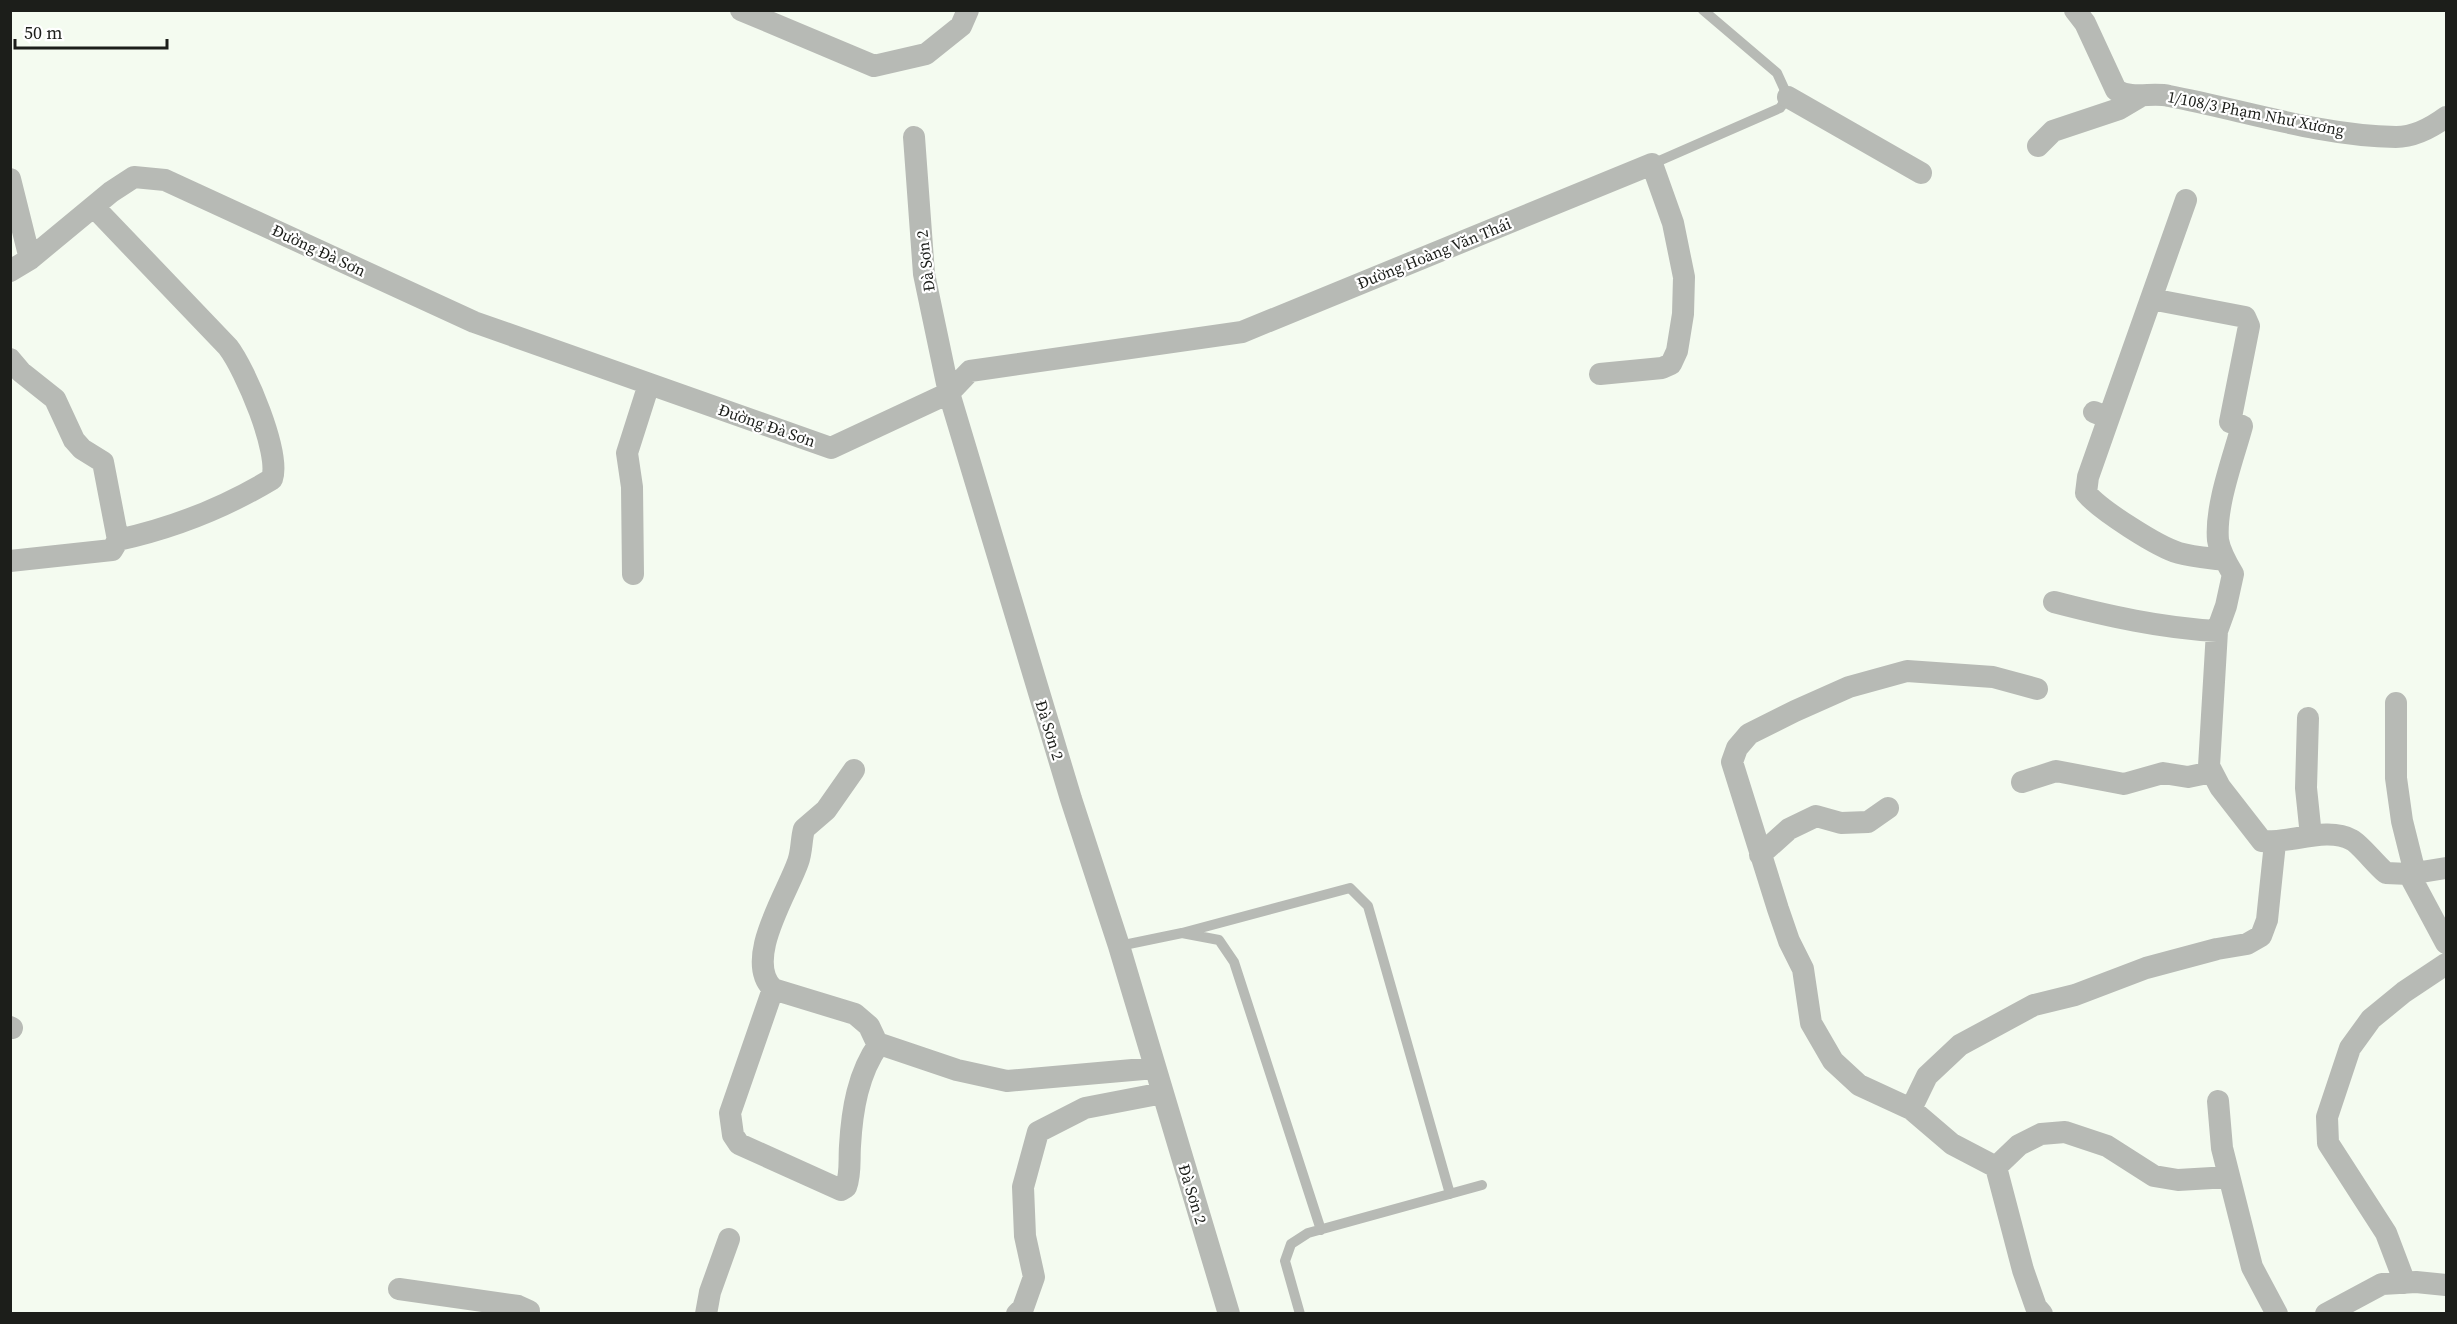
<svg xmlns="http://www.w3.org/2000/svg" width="2457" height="1324" font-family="'Source Serif 4',serif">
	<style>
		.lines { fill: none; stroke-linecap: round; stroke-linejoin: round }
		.service { stroke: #b7bab5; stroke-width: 10 }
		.minor { stroke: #b7bab5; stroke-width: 22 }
		.labels { text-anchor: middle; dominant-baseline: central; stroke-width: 4.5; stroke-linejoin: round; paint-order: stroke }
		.street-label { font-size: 16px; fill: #1c1e1a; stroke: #fff }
	</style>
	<rect width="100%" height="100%" fill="#f4fbf0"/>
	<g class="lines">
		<path class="service" d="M 1652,164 L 1780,108 L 1788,97 L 1777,73 L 1703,10
			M 1182,933 L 1350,888 L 1368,906 L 1450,1194
			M 1119,946 L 1182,933 L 1219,940 L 1234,962 L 1321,1230
			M 1300,1314 L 1285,1261 L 1291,1244 L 1308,1233 L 1482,1185"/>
		<path class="minor" d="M 741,10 L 874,66 L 926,54 L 961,26 L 968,10
			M 2075,10 L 2085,23 L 2116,90 C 2132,100 2152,92 2169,96 C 2243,110 2321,136 2396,137 C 2415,137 2431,128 2446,117
			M 1788,97 L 1921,173
			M 914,137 L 924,274 L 949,393 L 1071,799 L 1119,946 L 1229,1314
			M 2038,146 L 2053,131 L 2119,109 L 2141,96
			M 10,179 L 30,259
			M 94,207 L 228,347 C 245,369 281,453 272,479 C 224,508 173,528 118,540
			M 10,271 L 30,259 L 111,192 L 134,177 L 165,180 L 474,322 L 831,448 L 949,393 L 970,371 L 1242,332 L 1652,164 L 1673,223 L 1684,277 L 1683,314 L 1677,351 L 1671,364 L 1662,368 L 1600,374
			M 2151,299 L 2245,317 L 2249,326 L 2230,422 L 2242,426 C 2233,459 2215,506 2218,540 C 2220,552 2227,564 2233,574 L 2226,606 L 2217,631 L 2209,766 L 2220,787 L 2262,841 C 2289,844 2327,826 2352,840 C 2360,844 2376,865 2386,873 L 2409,874 L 2446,943
			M 10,359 L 21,372 L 55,399 L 74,440 L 82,449 L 103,462 L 118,540 L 112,550 L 10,561
			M 2094,412 L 2104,416 L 2107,423 L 2088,477 L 2086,493 C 2100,510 2158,547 2179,553 C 2193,557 2210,558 2225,560
			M 2107,423 L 2186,200
			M 633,574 L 632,487 L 627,453 L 649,384
			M 2054,602 C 2108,616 2161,628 2217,631
			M 2396,703 L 2396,778 L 2402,821 L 2415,873
			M 2308,718 L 2306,788 L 2311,836
			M 854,770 L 826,810 L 804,829 C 801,840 802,851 798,862 C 787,894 743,960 773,989 L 855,1014 L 869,1026 L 877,1043 L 957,1070 L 1007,1081 L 1155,1068
			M 2022,782 L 2056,771 L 2124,784 L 2163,773 L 2188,777 L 2212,772
			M 1760,855 L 1789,829 L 1816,816 L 1841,823 L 1868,822 L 1888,808
			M 2409,874 L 2446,868
			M 773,989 L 730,1113 L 733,1135 L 739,1144 L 841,1190 L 846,1187 C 851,1174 849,1160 850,1146 C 852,1110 858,1073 879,1044
			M 10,1027 L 12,1028
			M 2218,1101 L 2222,1148 L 2252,1267 L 2277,1314
			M 1911,1109 L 1859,1085 L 1833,1061 L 1811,1023 L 1803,969 L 1789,941 L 1778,909 L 1732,762 L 1737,748 L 1749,734 L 1795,711 L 1849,687 L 1907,671 L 1993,677 L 2037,689
			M 1996,1167 L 2019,1145 L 2041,1134 L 2065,1132 L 2107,1146 L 2154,1176 L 2178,1180 L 2229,1177
			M 2405,1283 L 2386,1233 L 2328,1143 L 2327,1117 L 2350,1048 L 2371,1019 L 2404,992 L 2446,964
			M 399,1289 L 518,1306 L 529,1311 L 529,1314
			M 706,1314 L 710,1292 L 729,1239
			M 1017,1314 L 1023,1308 L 1034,1277 L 1025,1236 L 1023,1187 L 1038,1132 L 1085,1108 L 1163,1093
			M 2042,1314 L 2036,1307 L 2023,1270 L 1996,1167 L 1952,1144 L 1911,1109 L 1927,1076 L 1960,1045 L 2034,1005 L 2075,995 L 2146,968 L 2217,949 L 2247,944 L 2261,936 L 2267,920 L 2275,843
			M 2326,1314 L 2382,1284 L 2416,1282 L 2446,1285"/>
	</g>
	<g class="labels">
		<g class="street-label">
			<text transform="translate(2256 113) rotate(11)">1/108/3 Phạm Như Xương</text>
			<text transform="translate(319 250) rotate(25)">Đường Đà Sơn</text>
			<text transform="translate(1434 253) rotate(-22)">Đường Hoàng Văn Thái</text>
			<text transform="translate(925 261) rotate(-97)">Đà Sơn 2</text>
			<text transform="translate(767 425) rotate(19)">Đường Đà Sơn</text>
			<text transform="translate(1050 730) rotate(73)">Đà Sơn 2</text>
			<text transform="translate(1193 1194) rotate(73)">Đà Sơn 2</text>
		</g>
	</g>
	<rect width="2457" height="1324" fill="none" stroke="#1c1e1a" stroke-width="24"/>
	<path d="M15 39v9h152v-9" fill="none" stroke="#1c1e1a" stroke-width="3"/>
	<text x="24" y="39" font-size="18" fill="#1c1e1a" stroke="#ffffff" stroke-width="4.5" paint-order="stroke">50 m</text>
</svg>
